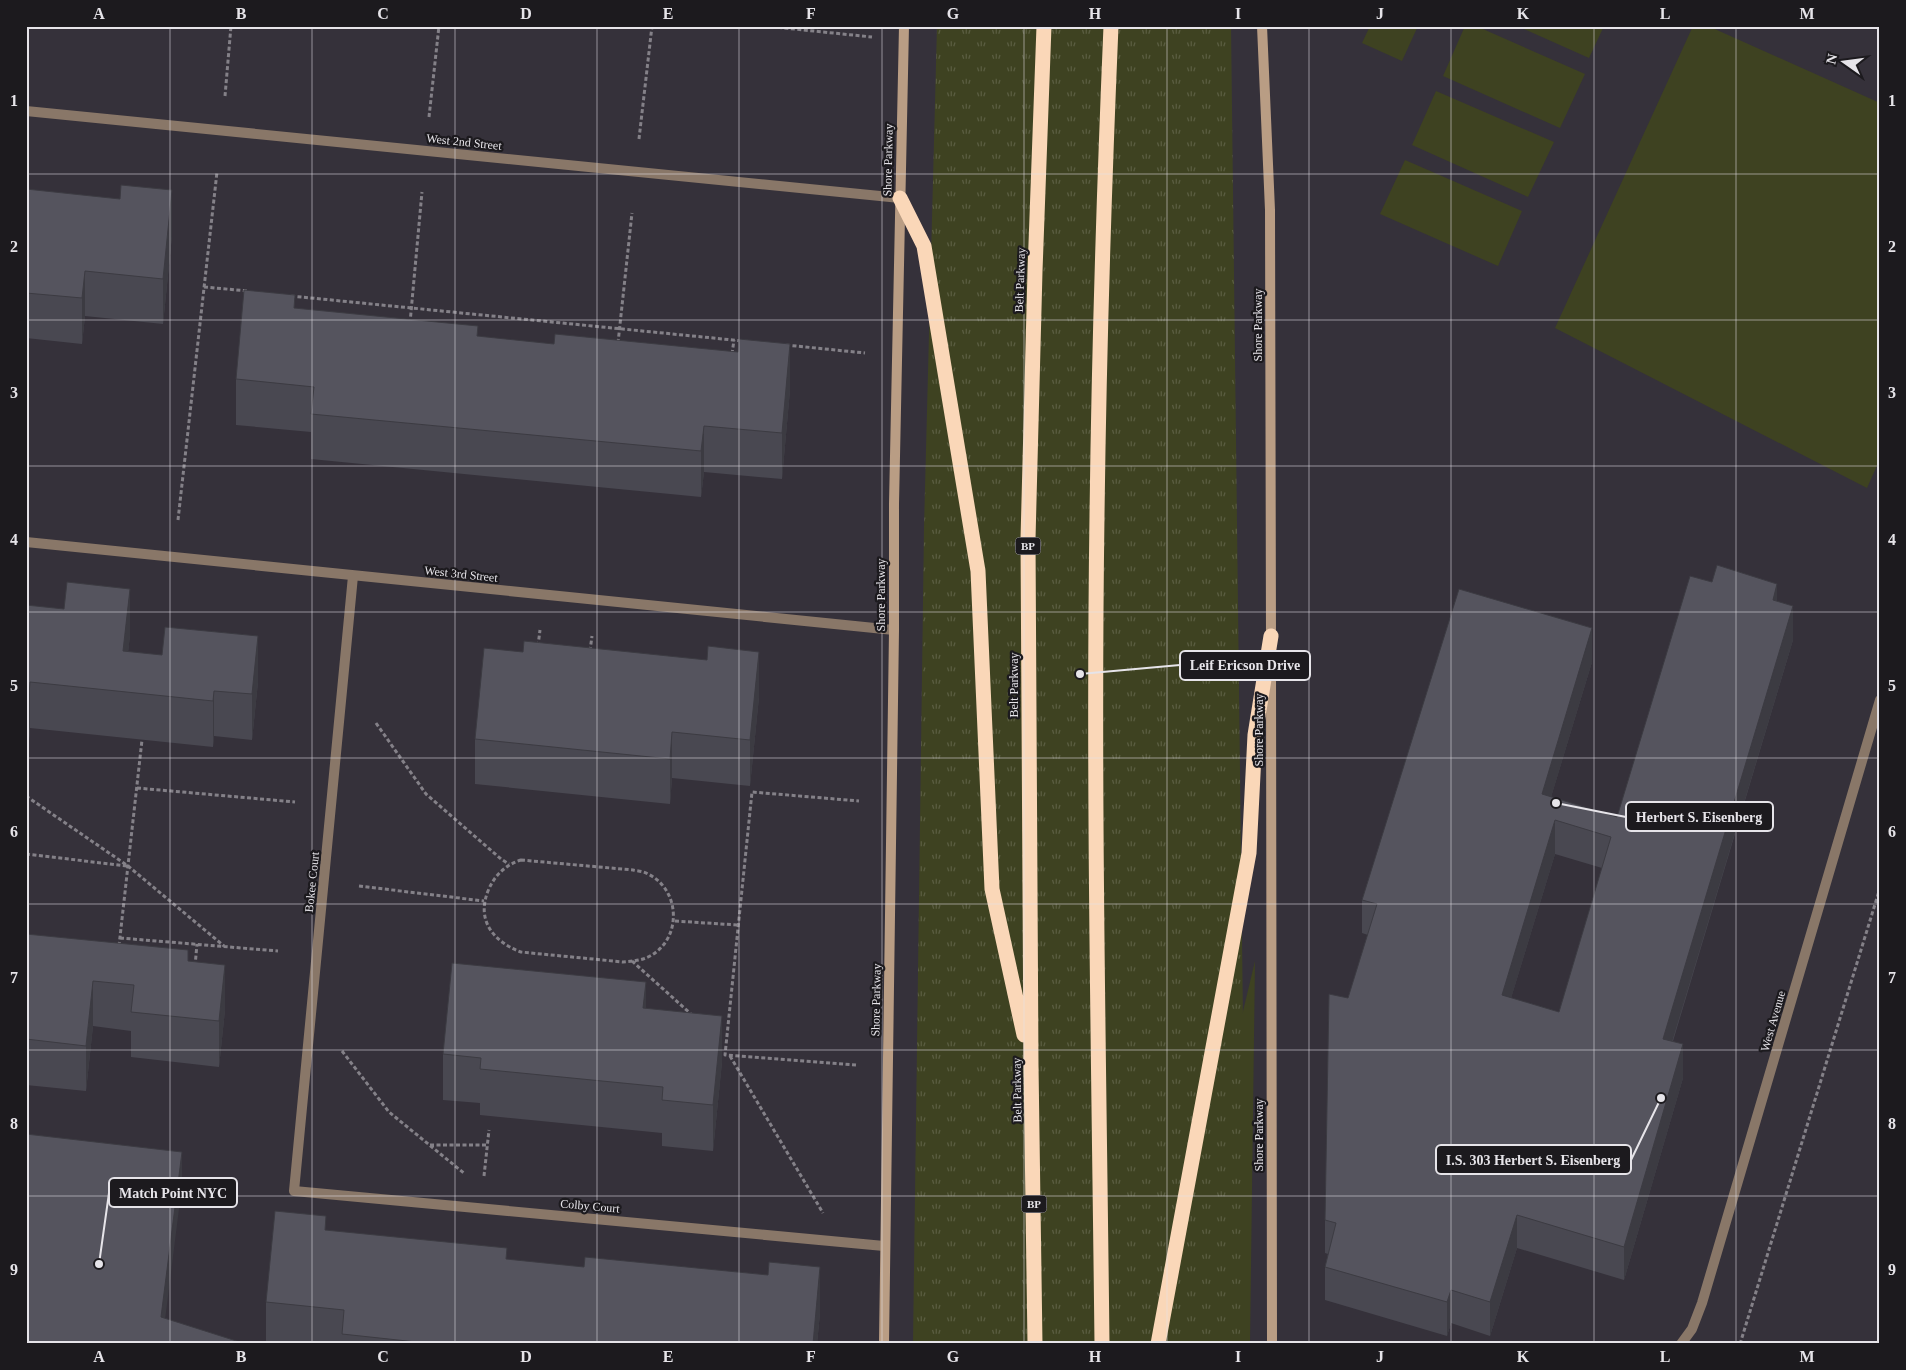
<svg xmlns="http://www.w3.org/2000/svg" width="1906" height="1370" font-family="Georgia,serif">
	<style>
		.grass { fill: #3e4221 }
		.park { fill: url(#park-tufts) }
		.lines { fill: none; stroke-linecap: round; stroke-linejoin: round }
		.path { stroke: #848188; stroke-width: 3; stroke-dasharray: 4 2.5; stroke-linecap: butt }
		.minor { stroke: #897768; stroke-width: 10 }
		.secondary { stroke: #b99d84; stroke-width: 10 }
		.motorway { stroke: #fad7b8; stroke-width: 15 }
		.wall { fill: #494851; fill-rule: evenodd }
		.shaded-wall { fill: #3c3b42 }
		.building { fill: #55545e; stroke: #3c3b42; fill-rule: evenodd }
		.grid { fill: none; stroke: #e6e4e9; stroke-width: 1; stroke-opacity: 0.55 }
		.labels { text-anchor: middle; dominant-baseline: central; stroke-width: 4.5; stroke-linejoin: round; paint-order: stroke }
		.shield { fill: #1c1a1e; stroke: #a9a7ac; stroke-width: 1 }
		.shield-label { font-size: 11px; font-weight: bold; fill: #e6e4e9 }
		.street-label { font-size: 12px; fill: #e6e4e9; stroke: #1c1a1e }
		.leader { fill: none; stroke: #e6e4e9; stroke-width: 2 }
		.callout-dot { fill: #e6e4e9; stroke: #1c1a1e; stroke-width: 2 }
		.callout { fill: #1c1a1e; stroke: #e6e4e9; stroke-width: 2 }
		.callout-label { font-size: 14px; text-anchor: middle; font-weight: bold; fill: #e6e4e9 }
		.neatline { fill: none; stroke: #e6e4e9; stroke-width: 2 }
		.grid-label { font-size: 16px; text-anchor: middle; font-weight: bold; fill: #e6e4e9 }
	</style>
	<defs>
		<pattern id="park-tufts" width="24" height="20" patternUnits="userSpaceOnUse" patternTransform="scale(1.25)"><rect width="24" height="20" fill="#3e4221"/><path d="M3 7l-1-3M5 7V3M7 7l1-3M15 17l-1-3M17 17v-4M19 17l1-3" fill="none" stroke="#5a5d41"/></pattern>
	</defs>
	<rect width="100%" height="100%" fill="#35313a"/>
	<path class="grass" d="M 1370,26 L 1418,26 L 1402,61 L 1362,43 Z
		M 1465,26 L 1476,26 L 1585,74 L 1560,128 L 1443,76 Z
		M 1517,26 L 1604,26 L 1589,58 Z
		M 1693,26 L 1708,26 L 1880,103 L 1880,459 L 1867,488 L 1555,328 Z
		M 1436,91 L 1554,142 L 1528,197 L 1412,145 Z
		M 1405,160 L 1522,211 L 1498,266 L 1380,214 Z
		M 1255,961 L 1250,1344 L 1172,1344 L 1224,1091 Z"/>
	<path class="park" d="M 937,26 L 1231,26 L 1244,1105 L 1240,1344 L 913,1344 L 924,528 Z"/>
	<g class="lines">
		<path class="path" d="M 765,26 L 872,37
			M 225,96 L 231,26
			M 429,117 L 439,26
			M 639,139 L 652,26
			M 204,287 L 248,291
			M 291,296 L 743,341
			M 410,323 L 422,192
			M 618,343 L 632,213
			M 786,345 L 865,353
			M 732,354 L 734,340
			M 178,520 L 217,172
			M 538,646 L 540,630
			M 590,651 L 592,636
			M 376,723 L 426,794 L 501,859 L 509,864
			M 137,788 L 295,802
			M 26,796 L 128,866 L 224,946
			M 26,854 L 127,866
			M 521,860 L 633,870 C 637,871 643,871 648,874 C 681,890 682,939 650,956 C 641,961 632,961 623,962 L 521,952 C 494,942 476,921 488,891 C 494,876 505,865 521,860 Z
			M 359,886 L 484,901
			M 675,921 L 738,925
			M 120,938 L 278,951
			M 119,946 L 142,740
			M 632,961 L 691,1014
			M 195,966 L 197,944
			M 342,1051 L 389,1112 L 465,1174
			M 730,1056 L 823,1213
			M 856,1065 L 725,1055 L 752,792 L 859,801
			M 430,1145 L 488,1145
			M 484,1176 L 489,1130
			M 1740,1344 L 1880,888"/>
		<path class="minor" d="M 26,111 L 900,198
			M 26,542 L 894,630
			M 353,576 L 294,1191 L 884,1246
			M 1681,1344 L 1692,1329 L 1702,1303 L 1880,700"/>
		<path class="secondary" d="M 1262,26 L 1270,210 L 1271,640
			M 1271,667 L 1272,1344
			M 884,1344 L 894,630 L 894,504 L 904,26"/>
		<path class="motorway" d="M 900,198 L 924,246 L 978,571 L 992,889 L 1024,1035
			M 1035,1344 L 1031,1065 L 1028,539 L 1035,271 L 1044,26
			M 1102,1344 C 1099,1068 1093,792 1097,516 C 1099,353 1104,190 1111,26
			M 1158,1344 L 1249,853 L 1255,735 L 1271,636"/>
	</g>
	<path class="wall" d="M 26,189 L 172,236 L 163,324 L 85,316 L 82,344 L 26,338 Z
		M 295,308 L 478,336 L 790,390 L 782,479 L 704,472 L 701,497 L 311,459 L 311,432 L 236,425 L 236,379 Z
		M 1777,602 L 1793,640 L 1673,1041 L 1683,1078 L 1624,1280 L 1517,1248 L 1490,1336 L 1451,1323 L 1447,1336 L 1325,1300 L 1325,1267 L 1328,1254 L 1325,1253 L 1325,1220 L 1348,998 L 1368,935 L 1362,933 L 1362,900 L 1592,662 L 1551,797 L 1617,817 ZM 1555,854 L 1602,868 L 1559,1012 L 1511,998 Z
		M 26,605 L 130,635 L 128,652 L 258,682 L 252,740 L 214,736 L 213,747 L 30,728 L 29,741 L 26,741 Z
		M 759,697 L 750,786 L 672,778 L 670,804 L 475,784 L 475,739 Z
		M 26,934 L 188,961 L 225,1010 L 219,1067 L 131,1057 L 131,1031 L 93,1026 L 86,1091 L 26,1085 Z
		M 646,1008 L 722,1062 L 713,1151 L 662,1146 L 662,1133 L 480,1115 L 480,1103 L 443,1100 L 443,1054 Z
		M 326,1230 L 507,1259 L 820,1313 L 817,1344 L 266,1344 L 266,1302 Z"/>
	<path class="shaded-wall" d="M 172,190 L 172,236 L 163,324 L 163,279 Z
		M 85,271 L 85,316 L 82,344 L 82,298 Z
		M 790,344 L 790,390 L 782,479 L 782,433 Z
		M 704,426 L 704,472 L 701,497 L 701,451 Z
		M 1777,584 L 1777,617 L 1773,600 Z
		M 130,589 L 130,635 L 124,692 L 123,651 Z
		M 1793,606 L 1793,640 L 1663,1072 L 1663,1039 Z
		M 1592,628 L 1592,662 L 1542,827 L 1542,794 Z
		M 258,636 L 258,682 L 252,740 L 252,694 Z
		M 759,652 L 759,697 L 750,786 L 750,740 Z
		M 30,682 L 30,728 L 29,741 L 29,695 Z
		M 214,691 L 214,736 L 213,747 L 213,701 Z
		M 672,732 L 672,778 L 670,804 L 670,759 Z
		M 1555,820 L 1555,854 L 1502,1028 L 1502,995 Z
		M 225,965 L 225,1010 L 219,1067 L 219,1021 Z
		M 93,981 L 93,1026 L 86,1091 L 86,1046 Z
		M 646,982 L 646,1028 L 643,1008 Z
		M 722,1016 L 722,1062 L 713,1151 L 713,1105 Z
		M 1683,1044 L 1683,1078 L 1624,1280 L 1624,1247 Z
		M 182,1152 L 182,1185 L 162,1344 L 161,1317 Z
		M 1517,1215 L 1517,1248 L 1490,1336 L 1490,1302 Z
		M 820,1267 L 820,1313 L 817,1344 L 813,1344 Z
		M 1451,1290 L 1451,1323 L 1447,1336 L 1447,1302 Z"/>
	<path class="building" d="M 121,185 L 172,190 L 163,279 L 85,271 L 82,298 L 26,293 L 26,189 L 120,199 Z
		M 244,290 L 295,295 L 294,308 L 478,326 L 477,336 L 554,344 L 555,334 L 738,352 L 739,339 L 790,344 L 782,433 L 704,426 L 701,451 L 311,414 L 314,387 L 236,379 Z
		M 1717,565 L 1777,584 L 1773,600 L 1793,606 L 1663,1039 L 1683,1044 L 1624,1247 L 1517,1215 L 1490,1302 L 1451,1290 L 1447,1302 L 1325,1267 L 1336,1223 L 1325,1220 L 1329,994 L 1348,998 L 1377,904 L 1362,900 L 1459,589 L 1592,628 L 1542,794 L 1617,817 L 1690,576 L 1712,582 ZM 1555,820 L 1611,837 L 1559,1012 L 1502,995 Z
		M 67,582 L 130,589 L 123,651 L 162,655 L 165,627 L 258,636 L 252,694 L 214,691 L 213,701 L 30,682 L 29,695 L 26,695 L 26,605 L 64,609 Z
		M 524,641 L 707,660 L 708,646 L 759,652 L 750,740 L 672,732 L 670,759 L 475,739 L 484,648 L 523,652 Z
		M 26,934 L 188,950 L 188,961 L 225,965 L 219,1021 L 131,1012 L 134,985 L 93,981 L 86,1046 L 26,1039 Z
		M 452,963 L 646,982 L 643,1008 L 722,1016 L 713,1105 L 662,1100 L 663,1087 L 480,1069 L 481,1058 L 443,1054 Z
		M 26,1134 L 182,1152 L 161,1317 L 246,1344 L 26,1344 Z
		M 275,1211 L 326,1216 L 325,1230 L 507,1248 L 506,1259 L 584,1267 L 585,1257 L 768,1275 L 769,1262 L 820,1267 L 813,1344 L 435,1344 L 342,1334 L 344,1310 L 266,1302 Z"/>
	<path class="grid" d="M 170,26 L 170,1344M 312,26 L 312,1344M 455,26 L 455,1344M 597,26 L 597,1344M 739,26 L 739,1344M 882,26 L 882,1344M 1024,26 L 1024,1344M 1167,26 L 1167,1344M 1309,26 L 1309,1344M 1451,26 L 1451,1344M 1594,26 L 1594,1344M 1736,26 L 1736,1344M 26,174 L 1880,174M 26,320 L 1880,320M 26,466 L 1880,466M 26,612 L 1880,612M 26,758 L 1880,758M 26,904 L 1880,904M 26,1050 L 1880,1050M 26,1196 L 1880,1196"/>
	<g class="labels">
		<g class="shield">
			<rect x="1015.5" y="537.5" width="25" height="17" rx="4"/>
			<rect x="1021.5" y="1195.5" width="25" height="17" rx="4"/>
		</g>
		<g class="shield-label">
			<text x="1028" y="546">BP</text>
			<text x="1034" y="1204">BP</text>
		</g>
		<g class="street-label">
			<text transform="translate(464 142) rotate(6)">West 2nd Street</text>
			<text transform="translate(888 160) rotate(-89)">Shore Parkway</text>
			<text transform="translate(1020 280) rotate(-88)">Belt Parkway</text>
			<text transform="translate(1258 325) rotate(-90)">Shore Parkway</text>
			<text transform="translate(461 574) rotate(6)">West 3rd Street</text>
			<text transform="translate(881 595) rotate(-90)">Shore Parkway</text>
			<text transform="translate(1014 685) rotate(-90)">Belt Parkway</text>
			<text transform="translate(1259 730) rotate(-90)">Shore Parkway</text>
			<text transform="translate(312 882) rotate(-84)">Bokee Court</text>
			<text transform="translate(876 1000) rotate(-89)">Shore Parkway</text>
			<text transform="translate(1773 1021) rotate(-74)">West Avenue</text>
			<text transform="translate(1017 1090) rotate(-91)">Belt Parkway</text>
			<text transform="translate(1259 1135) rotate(-90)">Shore Parkway</text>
			<text transform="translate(590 1206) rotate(5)">Colby Court</text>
		</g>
	</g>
	<path class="leader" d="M1080 674L1180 665M1556 803L1626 817M1661 1098L1631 1160M99 1264L109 1193"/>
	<g class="callout-dot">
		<circle cx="1080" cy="674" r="5"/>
		<circle cx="1556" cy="803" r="5"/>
		<circle cx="1661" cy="1098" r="5"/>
		<circle cx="99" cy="1264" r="5"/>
	</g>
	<g class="callout">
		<rect x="1180" y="651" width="130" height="29" rx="5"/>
		<rect x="1626" y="802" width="147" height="29" rx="5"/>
		<rect x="1436" y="1145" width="195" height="29" rx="5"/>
		<rect x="109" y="1178" width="128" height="29" rx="5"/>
	</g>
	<g class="callout-label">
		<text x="1245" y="670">Leif Ericson Drive</text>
		<text x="1699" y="822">Herbert S. Eisenberg</text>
		<text x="1533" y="1165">I.S. 303 Herbert S. Eisenberg</text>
		<text x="173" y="1198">Match Point NYC</text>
	</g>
	<rect width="1906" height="1370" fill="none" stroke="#1c1a1e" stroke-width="55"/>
	<g transform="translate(1844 62) rotate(284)" stroke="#1c1a1e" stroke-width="4" paint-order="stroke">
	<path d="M0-4L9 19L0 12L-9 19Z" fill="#e6e4e9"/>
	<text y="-8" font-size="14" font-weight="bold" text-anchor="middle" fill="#e6e4e9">N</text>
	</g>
	<rect x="28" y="28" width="1850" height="1314" class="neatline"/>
	<g class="grid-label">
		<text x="99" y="19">A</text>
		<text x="241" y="19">B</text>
		<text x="383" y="19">C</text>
		<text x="526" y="19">D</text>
		<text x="668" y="19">E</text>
		<text x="811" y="19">F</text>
		<text x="953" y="19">G</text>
		<text x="1095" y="19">H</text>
		<text x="1238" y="19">I</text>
		<text x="1380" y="19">J</text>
		<text x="1523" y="19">K</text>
		<text x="1665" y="19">L</text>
		<text x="1807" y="19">M</text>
		<text x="14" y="106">1</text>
		<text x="1892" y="106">1</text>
		<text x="14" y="252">2</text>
		<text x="1892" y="252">2</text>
		<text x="14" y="398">3</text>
		<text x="1892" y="398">3</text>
		<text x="14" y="545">4</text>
		<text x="1892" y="545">4</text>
		<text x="14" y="691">5</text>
		<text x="1892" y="691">5</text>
		<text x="14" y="837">6</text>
		<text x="1892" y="837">6</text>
		<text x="14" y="983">7</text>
		<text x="1892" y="983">7</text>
		<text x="14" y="1129">8</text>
		<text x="1892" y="1129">8</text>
		<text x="14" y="1275">9</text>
		<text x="1892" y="1275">9</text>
		<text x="99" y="1362">A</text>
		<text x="241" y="1362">B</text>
		<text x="383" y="1362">C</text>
		<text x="526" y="1362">D</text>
		<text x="668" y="1362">E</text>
		<text x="811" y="1362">F</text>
		<text x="953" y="1362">G</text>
		<text x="1095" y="1362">H</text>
		<text x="1238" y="1362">I</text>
		<text x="1380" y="1362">J</text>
		<text x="1523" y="1362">K</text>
		<text x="1665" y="1362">L</text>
		<text x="1807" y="1362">M</text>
	</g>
</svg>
